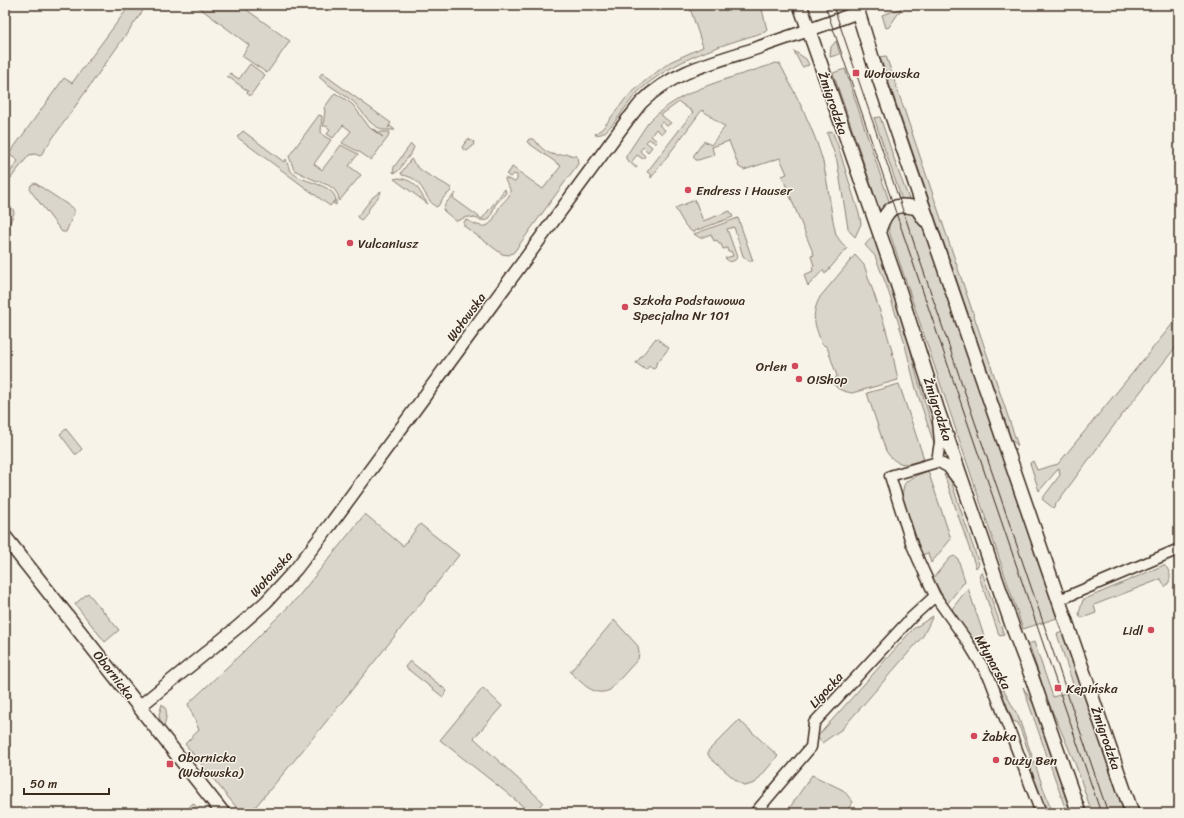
<svg xmlns="http://www.w3.org/2000/svg" width="1184" height="818" font-family="Sriracha,sans-serif">
	<style>
		.green { fill: #dbd6cb; stroke: #8b8074 }
		.lines { fill: none; stroke-linecap: round; stroke-linejoin: round }
		.minor-casing { stroke: #3b2a1e; stroke-width: 13 }
		.tertiary-casing { stroke: #3b2a1e; stroke-width: 15 }
		.secondary-casing { stroke: #3b2a1e; stroke-width: 16 }
		.minor { stroke: #f7f3e8; stroke-width: 10 }
		.tertiary { stroke: #f7f3e8; stroke-width: 12 }
		.secondary { stroke: #f7f3e8; stroke-width: 13 }
		.tram { stroke: #3b2a1e; stroke-width: 1 }
		.poi-dot { fill: #d1495b; stroke: #f7f3e8; stroke-width: 1.5 }
		.labels { text-anchor: middle; dominant-baseline: central; stroke-width: 3; stroke-linejoin: round; paint-order: stroke }
		.poi-label { font-size: 13px; fill: #3b2a1e; stroke: #f7f3e8; text-anchor: start }
		.street-label { font-size: 13px; fill: #3b2a1e; stroke: #f7f3e8 }
	</style>
	<rect width="100%" height="100%" fill="#f7f3e8"/>
	<filter id="ink" filterUnits="userSpaceOnUse"><feTurbulence type="fractalNoise" baseFrequency=".025" numOctaves="2"/><feDisplacementMap in="SourceGraphic" scale="8" xChannelSelector="R" yChannelSelector="G"/><feConvolveMatrix kernelMatrix="1 2 1 2 8 2 1 2 1" color-interpolation-filters="sRGB"/></filter>
	<g filter="url(#ink)">
		<path class="green" d="M 130,5 L 147,5 L 40,156 L 35,154 L 29,155 L 11,178 L 5,181 L 5,179 L 18,161 L 9,154 L 64,78 L 72,83 Z
			M 198,5 L 240,5 L 290,41 L 267,73 L 242,56 L 249,45 L 197,6 Z
			M 689,5 L 761,5 L 767,30 L 765,32 C 719,46 673,59 637,93 C 628,102 611,131 601,134 C 599,135 597,134 595,134 L 603,128 L 626,98 L 645,81 L 670,62 L 703,47 Z
			M 902,8 L 889,27 L 886,28 L 882,15 Z
			M 836,41 L 840,54 L 830,57 L 831,47 Z
			M 794,51 L 806,59 L 809,65 L 802,67 Z
			M 885,56 L 886,56 L 1018,446 L 1011,439 L 880,57 Z
			M 776,63 L 780,64 L 781,66 C 797,97 814,129 823,162 C 829,186 830,211 836,235 L 841,242 L 847,248 L 825,274 L 823,270 L 808,286 L 804,275 L 813,271 L 812,267 L 814,266 L 811,256 L 814,255 L 782,176 L 787,174 L 780,158 L 744,170 L 739,167 L 729,141 L 712,147 L 714,155 L 698,160 L 696,160 L 693,157 L 694,155 L 704,141 L 711,145 L 725,127 L 702,110 L 651,178 L 651,174 L 647,172 L 693,112 L 679,102 L 661,115 L 671,123 L 667,126 L 662,122 L 659,125 L 665,130 L 662,134 L 656,129 L 651,136 L 657,141 L 655,143 L 649,139 L 646,142 L 652,147 L 648,152 L 643,147 L 640,151 L 645,156 L 643,159 L 637,155 L 632,161 L 637,166 L 636,168 L 626,159 L 626,156 L 648,123 C 681,87 732,79 776,63 Z
			M 250,64 L 265,75 L 250,96 L 247,93 L 248,91 L 227,76 L 230,73 L 239,79 Z
			M 845,69 L 890,204 L 884,207 L 880,211 L 833,73 Z
			M 322,73 L 391,123 L 388,128 L 390,126 L 395,130 L 383,130 L 375,126 L 370,122 L 354,102 L 326,83 L 319,77 Z
			M 335,93 L 348,101 L 353,105 L 370,128 L 383,137 L 372,129 L 380,132 L 390,132 L 388,135 L 389,136 L 371,160 L 361,153 L 342,143 L 351,131 L 343,125 L 333,138 L 327,134 L 330,130 L 328,127 L 326,126 L 323,126 L 325,111 L 324,108 Z
			M 319,115 L 322,116 L 321,132 L 324,136 L 331,140 L 314,164 L 322,170 L 341,145 L 358,154 L 349,166 L 361,175 L 339,201 L 338,195 L 334,189 L 328,185 L 312,179 L 294,170 L 289,156 Z
			M 880,117 L 899,173 L 909,199 L 909,200 L 902,200 L 874,118 Z
			M 243,131 L 284,162 L 286,159 C 288,164 288,168 291,171 C 302,185 339,182 336,205 L 333,203 L 335,200 L 330,206 L 237,137 Z
			M 832,131 L 838,146 L 860,217 L 861,224 L 855,237 L 850,232 L 848,228 L 837,161 L 827,133 Z
			M 468,139 L 474,142 L 473,146 L 467,151 L 463,149 L 462,147 Z
			M 529,139 L 534,139 C 540,147 547,155 558,155 C 561,155 564,154 568,154 C 571,155 573,156 577,156 L 578,164 L 514,252 L 509,255 L 502,254 L 464,226 L 464,222 L 466,220 C 471,222 476,225 481,226 C 494,228 495,212 501,205 C 504,201 510,197 510,192 C 511,186 505,185 505,178 L 515,182 L 517,180 L 517,175 L 514,174 L 510,177 L 506,174 L 510,171 L 512,167 L 543,189 L 561,166 L 527,142 Z
			M 411,144 L 414,147 C 412,153 409,156 405,161 C 401,165 401,171 394,173 L 393,172 L 394,167 Z
			M 411,159 C 420,174 437,178 451,188 L 451,191 L 444,197 L 438,206 L 436,207 C 421,195 424,178 402,175 L 401,173 Z
			M 399,178 C 418,181 418,191 428,204 L 394,179 Z
			M 35,183 L 74,209 L 74,213 L 66,232 L 62,232 L 30,190 L 31,185 Z
			M 505,189 L 506,193 L 495,205 L 491,216 L 488,220 C 480,222 476,217 469,217 C 464,217 461,220 456,221 L 444,211 L 443,209 C 446,202 450,198 456,193 L 453,198 L 482,219 Z
			M 381,191 C 380,197 376,199 372,204 C 368,210 367,215 361,220 L 357,217 L 373,197 Z
			M 695,200 L 703,221 L 730,211 L 733,217 L 692,232 L 685,225 L 675,208 Z
			M 9,206 L 13,209 L 14,213 L 5,234 L 5,208 Z
			M 908,212 L 916,215 L 918,218 L 928,239 L 1057,618 L 1023,629 L 889,231 C 887,219 897,213 908,212 Z
			M 738,218 L 753,261 L 749,261 L 743,256 L 734,227 L 727,229 L 737,257 L 735,260 C 731,263 728,261 725,258 L 733,256 L 731,251 L 728,252 L 727,248 L 723,249 L 721,244 L 719,244 L 717,240 L 714,241 L 711,234 L 700,238 L 694,234 Z
			M 873,236 L 875,237 L 907,335 L 917,377 L 936,437 L 935,447 L 916,389 L 903,337 L 887,287 L 875,256 L 865,245 Z
			M 855,255 L 864,265 L 884,323 L 892,351 L 898,380 L 852,393 C 847,392 835,390 834,383 C 834,382 836,377 837,376 L 827,347 L 822,344 C 815,325 810,316 820,297 Z
			M 1179,316 L 1179,343 L 1115,424 L 1053,508 L 1042,499 L 1060,475 L 1059,468 L 1039,491 L 1030,463 L 1033,461 L 1037,470 L 1058,464 Z
			M 656,338 L 669,348 L 656,364 L 655,368 L 653,369 L 649,366 L 646,370 L 636,363 Z
			M 899,384 L 924,459 C 908,465 897,468 886,451 L 867,393 Z
			M 66,429 L 82,449 L 77,454 L 75,454 L 60,434 Z
			M 928,471 L 951,539 L 931,563 L 928,553 L 922,555 L 902,496 L 904,485 L 907,481 L 915,476 Z
			M 944,474 L 950,479 L 952,484 L 979,564 L 976,568 Z
			M 365,514 L 403,546 L 420,524 L 459,555 C 390,642 322,729 250,813 L 241,813 L 185,744 L 199,730 L 188,704 L 241,654 L 298,597 Z
			M 954,556 L 958,559 L 965,581 L 947,604 L 933,578 L 950,558 Z
			M 1164,565 C 1172,572 1172,581 1165,587 L 1161,579 L 1094,605 L 1096,613 L 1082,618 L 1080,617 L 1079,613 L 1083,600 Z
			M 982,572 L 1004,635 L 1000,636 L 999,635 L 979,576 Z
			M 968,588 L 985,639 L 984,643 L 977,647 L 952,609 Z
			M 88,593 L 119,630 L 105,642 L 75,604 Z
			M 933,616 L 923,636 L 842,729 L 822,743 L 817,737 L 913,629 Z
			M 614,620 L 638,646 L 639,653 L 638,659 L 610,690 C 593,698 582,682 570,672 Z
			M 1063,632 L 1124,813 L 1092,813 L 1075,763 L 1047,699 L 1029,644 L 1034,642 L 1053,697 L 1075,690 L 1057,634 Z
			M 988,655 L 991,657 L 992,659 L 1003,689 L 1018,716 L 1052,813 L 1048,813 L 1031,770 L 1033,764 L 1018,723 L 1013,721 L 1000,688 L 984,657 Z
			M 410,661 L 447,691 L 443,697 L 405,667 Z
			M 1023,687 L 1034,705 L 1071,813 L 1067,813 Z
			M 483,688 L 502,706 L 474,738 L 543,802 L 534,813 L 531,813 L 502,789 L 440,740 Z
			M 162,704 C 169,710 166,718 164,726 L 162,728 L 159,715 Z
			M 739,720 L 778,756 L 755,783 L 745,786 L 737,781 L 710,758 L 708,754 L 708,751 Z
			M 812,775 L 843,790 L 853,802 L 845,813 L 786,813 Z
			M 193,803 L 202,813 L 184,813 Z"/>
		<g class="lines">
			<g class="minor-casing">
				<path id="minor" d="M 937,461 L 934,463 L 890,476 L 912,545 L 923,570 L 935,596 L 967,641 L 990,679 L 1041,813
					M 937,461 L 940,442 L 938,421
					M 937,461 L 948,467 L 961,484
					M 1059,600 L 1179,549
					M 755,813 L 811,747 L 814,723 L 911,618 L 935,596"/>
			</g>
			<g class="tertiary-casing">
				<path id="tertiary" d="M 139,707 L 239,626 L 266,602 L 296,569 L 330,525 L 628,119 C 633,114 637,107 642,102 C 672,71 718,61 757,48 C 791,36 825,25 858,12"/>
			</g>
			<g class="secondary-casing">
				<path id="secondary" d="M 800,5 L 897,283 L 937,408 L 1013,628 L 1031,675 L 1079,813
					M 856,5 L 874,64 L 1132,813
					M 879,230 C 887,208 893,202 917,208 L 925,220
					M 5,537 L 223,813"/>
			</g>
			<use href="#minor" class="minor"/>
			<use href="#tertiary" class="tertiary"/>
			<use href="#secondary" class="secondary"/>
			<path class="tram" d="M 825,5 L 1101,813
				M 833,5 L 1108,813"/>
		</g>
	</g>
	<g class="poi-dot">
		<rect x="852" y="69" width="8" height="8" rx="2"/>
		<circle cx="688" cy="190" r="4"/>
		<circle cx="350" cy="243" r="4"/>
		<circle cx="625" cy="307" r="4"/>
		<circle cx="795" cy="366" r="4"/>
		<circle cx="799" cy="379" r="4"/>
		<circle cx="1151" cy="630" r="4"/>
		<rect x="1054" y="684" width="8" height="8" rx="2"/>
		<circle cx="974" cy="736" r="4"/>
		<circle cx="996" cy="760" r="4"/>
		<rect x="166" y="760" width="8" height="8" rx="2"/>
	</g>
	<g class="labels">
		<g class="poi-label">
			<text x="864" y="73">Wołowska</text>
			<text x="696" y="190">Endress i Hauser</text>
			<text x="358" y="243">Vulcaniusz</text>
			<text x="633" y="300">Szkoła Podstawowa<tspan x="633" dy="15">Specjalna Nr 101</tspan></text>
			<text x="787" y="366" text-anchor="end">Orlen</text>
			<text x="807" y="379">O!Shop</text>
			<text x="1143" y="630" text-anchor="end">Lidl</text>
			<text x="1066" y="688">Kępińska</text>
			<text x="982" y="736">Żabka</text>
			<text x="178" y="757">Obornicka<tspan x="178" dy="15">(Wołowska)</tspan></text>
			<text x="1004" y="760">Duży Ben</text>
		</g>
		<g class="street-label">
			<text transform="translate(833 103) rotate(71)">Żmigrodzka</text>
			<text transform="translate(466 317) rotate(-54)">Wołowska</text>
			<text transform="translate(938 409) rotate(72)">Żmigrodzka</text>
			<text transform="translate(271 574) rotate(-48)">Wołowska</text>
			<text transform="translate(993 662) rotate(61)">Młynarska</text>
			<text transform="translate(114 675) rotate(52)">Obornicka</text>
			<text transform="translate(826 690) rotate(-48)">Ligocka</text>
			<text transform="translate(1106 738) rotate(71)">Żmigrodzka</text>
		</g>
	</g>
	<rect width="1184" height="818" fill="none" stroke="#f7f3e8" stroke-width="20"/>
	<rect x="10" y="10" width="1164" height="798" fill="none" stroke="#3b2a1e" stroke-width="1.5" filter="url(#ink)"/>
	<path d="M24 788v6h85v-6" fill="none" stroke="#3b2a1e" stroke-width="2"/>
	<text x="30" y="788" font-size="12" fill="#3b2a1e" stroke="#f7f3e8" stroke-width="3" paint-order="stroke">50 m</text>
</svg>
